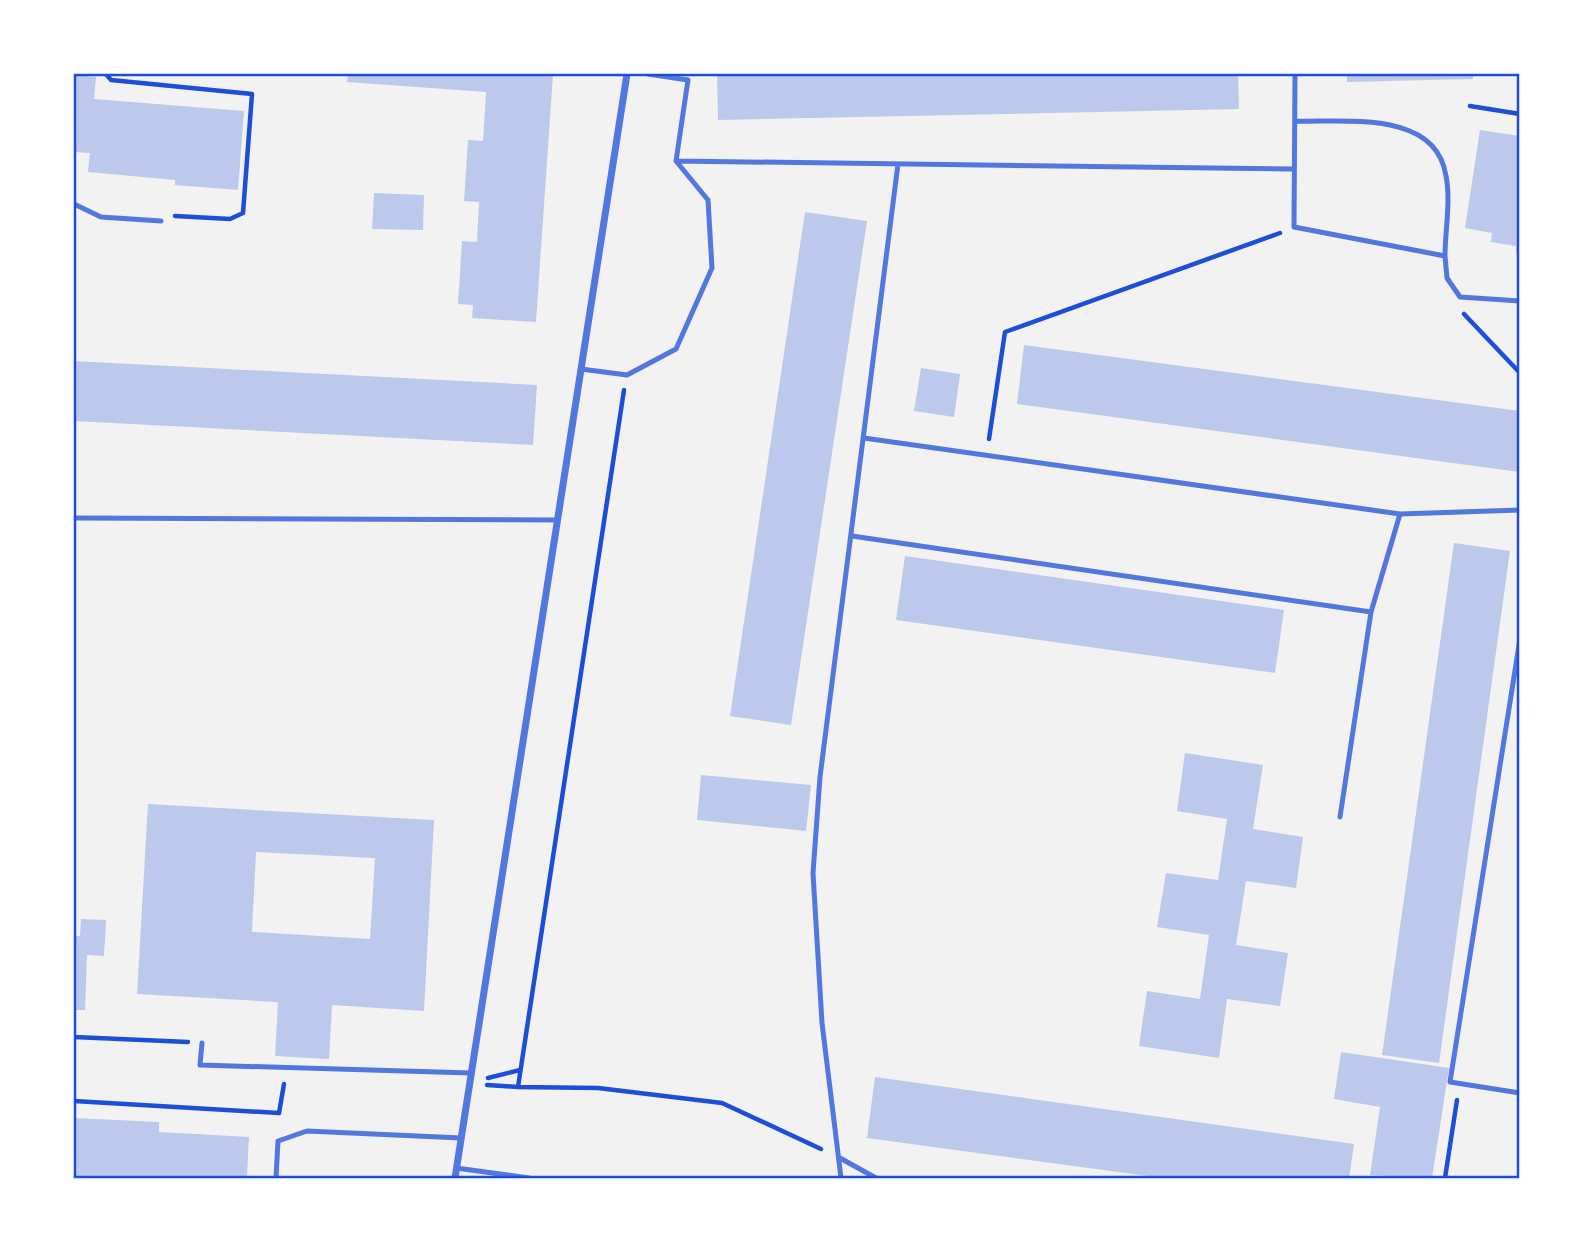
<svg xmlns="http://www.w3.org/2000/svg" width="1593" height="1252" font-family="Inter,sans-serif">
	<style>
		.building { fill: #bdc9ec; fill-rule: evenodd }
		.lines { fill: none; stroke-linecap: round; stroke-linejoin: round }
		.path { stroke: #1d4ed8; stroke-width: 4.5 }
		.service { stroke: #5277de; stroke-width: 5 }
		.minor { stroke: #5277de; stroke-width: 7 }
		.neatline { fill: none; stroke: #1d4ed8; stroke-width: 2.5 }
	</style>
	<rect width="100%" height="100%" fill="#f2f2f2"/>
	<path class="building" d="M 348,74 L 553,74 L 536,322 L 472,318 L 473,305 L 458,304 L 462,241 L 477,242 L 479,202 L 464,201 L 468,140 L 483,141 L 486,92 L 347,82 Z
		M 717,74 L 1238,74 L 1239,109 L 718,120 Z
		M 1347,74 L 1473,74 L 1473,79 L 1347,82 Z
		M 74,75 L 96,77 L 94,99 L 244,111 L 238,190 L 175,185 L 175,180 L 88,172 L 90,153 L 74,152 Z
		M 1480,130 L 1520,136 L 1520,254 L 1516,253 L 1516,246 L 1491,242 L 1492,233 L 1465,228 Z
		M 374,193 L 424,195 L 423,230 L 372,229 Z
		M 805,212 L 867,221 L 791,725 L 730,716 Z
		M 1024,345 L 1520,411 L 1519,472 L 1017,404 Z
		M 74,361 L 537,385 L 533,445 L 74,421 Z
		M 921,368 L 960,374 L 954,417 L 914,411 Z
		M 1454,543 L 1510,551 L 1439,1063 L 1382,1055 Z
		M 905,556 L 1284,610 L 1275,673 L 896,620 Z
		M 1185,753 L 1263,765 L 1253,829 L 1303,837 L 1296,888 L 1246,881 L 1236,945 L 1288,953 L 1280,1006 L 1227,999 L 1219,1058 L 1139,1046 L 1147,991 L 1200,999 L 1209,935 L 1157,927 L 1166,873 L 1218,880 L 1227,819 L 1177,811 Z
		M 701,775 L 811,785 L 806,831 L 697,820 Z
		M 148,804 L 434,820 L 424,1011 L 332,1005 L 329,1059 L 275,1056 L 278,1002 L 137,994 ZM 256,852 L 375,858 L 370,939 L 252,932 Z
		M 81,919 L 106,920 L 104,956 L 87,955 L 85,1010 L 74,1010 L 74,936 L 80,936 Z
		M 1341,1052 L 1449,1068 L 1432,1178 L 1370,1175 L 1380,1107 L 1334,1099 Z
		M 875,1077 L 1354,1144 L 1349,1178 L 1163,1178 L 867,1138 Z
		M 74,1118 L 159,1122 L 159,1132 L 249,1137 L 247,1178 L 74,1176 Z"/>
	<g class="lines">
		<path class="path" d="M 106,74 L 111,80 L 252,94 L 243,213 L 230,219 L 175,216
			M 1470,106 L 1520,114
			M 1464,314 L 1520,373
			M 624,390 L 518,1087 L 598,1088 L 722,1103 L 821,1149
			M 989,439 L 1005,332 L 1280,233
			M 74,1037 L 188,1042
			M 488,1078 L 520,1070
			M 487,1085 L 518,1087
			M 74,1101 L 279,1113 L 284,1084
			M 1445,1178 L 1457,1100"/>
		<path class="service" d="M 1295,74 L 1294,227 L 1445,256 L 1447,278 L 1460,297 L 1520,301
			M 1295,121 C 1344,123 1436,109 1446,176 C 1451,201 1445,231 1445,256
			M 676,161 L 1294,169
			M 74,204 L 101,217 L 161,221
			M 581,369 L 627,375 L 676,349 L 712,268 L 708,200 L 676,161 L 688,80 L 648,74
			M 864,438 L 1400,514
			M 74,518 L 558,520
			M 852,536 L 1371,612
			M 1520,639 L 1450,1082 L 1520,1093
			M 1340,817 L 1371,612 L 1400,514 L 1520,510
			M 202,1043 L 200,1065 L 471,1073
			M 840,1158 L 876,1178
			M 456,1168 L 529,1178
			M 276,1178 L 278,1141 L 307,1131 L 461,1138
			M 841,1178 L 822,1023 L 813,873 L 820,777 L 898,164"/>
		<path class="minor" d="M 455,1178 L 627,74"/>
	</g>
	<rect width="1593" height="1252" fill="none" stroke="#ffffff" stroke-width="150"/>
	<rect x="75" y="75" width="1443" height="1102" class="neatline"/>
</svg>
